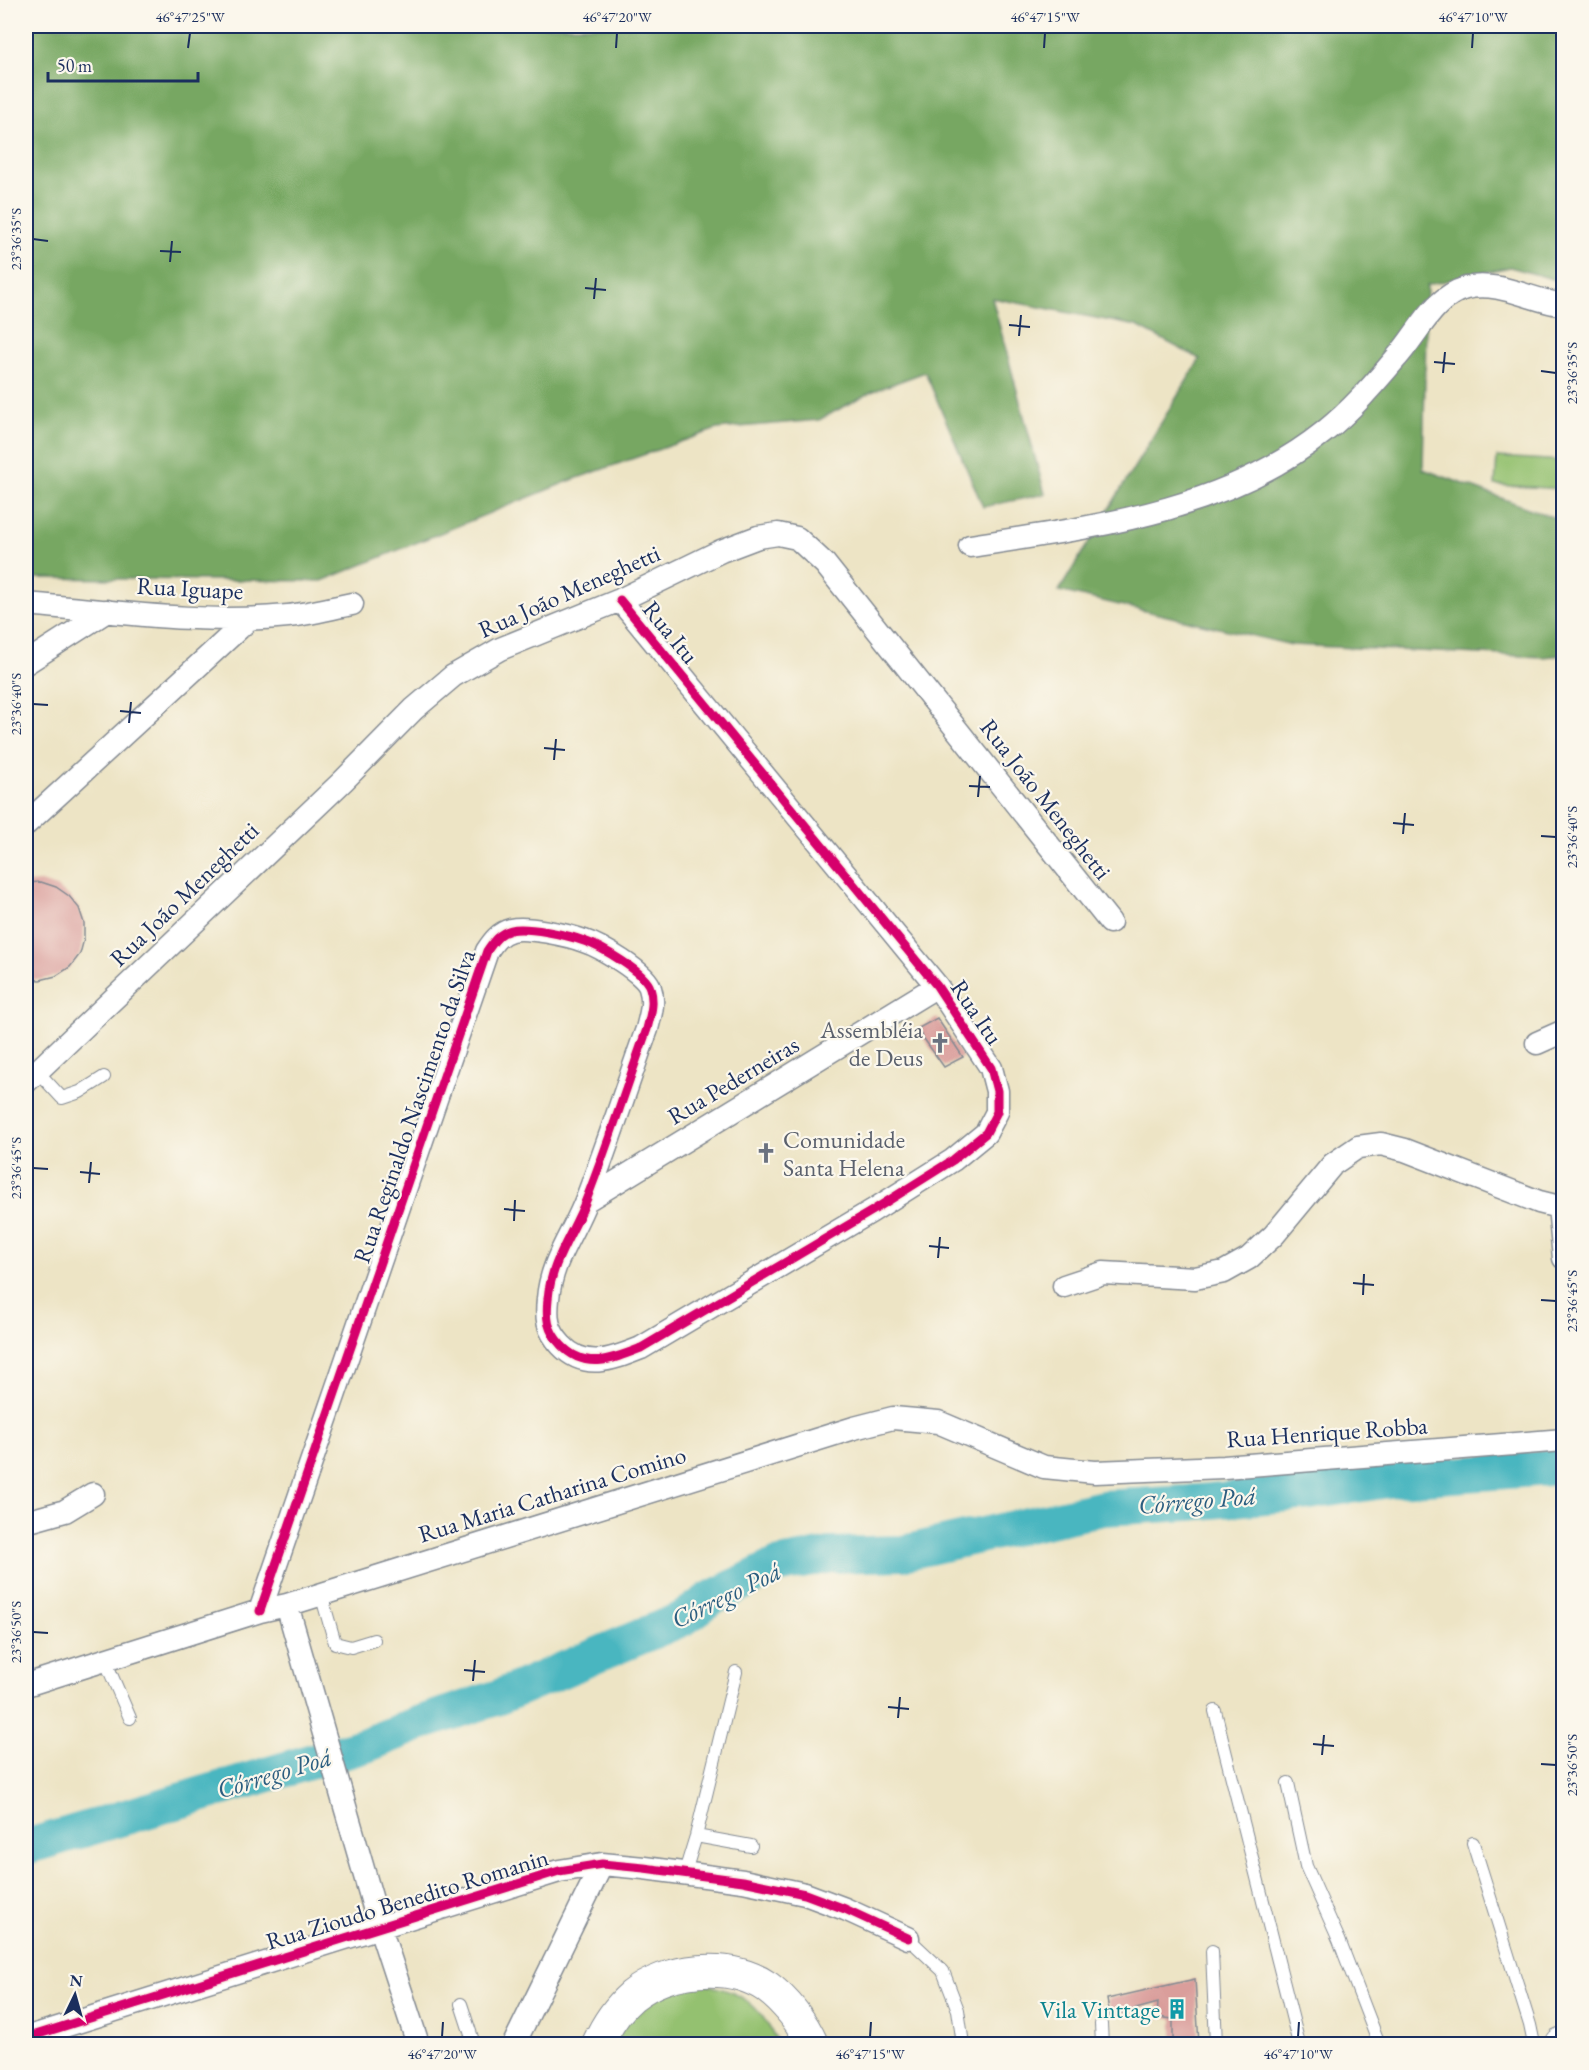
<svg xmlns="http://www.w3.org/2000/svg" width="1589" height="2070" font-family="'EB Garamond',serif">
	<style>
		.green { fill: #94c16f; stroke: #587866; stroke-width: 1.5 }
		.forest { fill: #77a762; stroke: #496b60; stroke-width: 1.5 }
		.lines { fill: none; stroke-linecap: round; stroke-linejoin: round }
		.river { stroke: #48b6c0; stroke-width: 36 }
		.building { fill: #da9e9b }
		.lane-casing { stroke: #848a92; stroke-width: 14 }
		.street-casing { stroke: #848a92; stroke-width: 25 }
		.secondary-casing { stroke: #848a92; stroke-width: 34 }
		.highway-casing { stroke: #848a92; stroke-width: 35 }
		.lane { stroke: #fff; stroke-width: 12 }
		.street { stroke: #fff; stroke-width: 22 }
		.secondary { stroke: #fff; stroke-width: 32 }
		.highway { stroke: #fff; stroke-width: 33 }
		.cycleway-casing { stroke: #fbf7ec; stroke-width: 13 }
		.cycleway { stroke: #d6006c; stroke-width: 9 }
		.ticks { fill: none; stroke: #1b2f5e; stroke-width: 2 }
		.labels { text-anchor: middle; dominant-baseline: central; stroke-width: 4.5; stroke-linejoin: round; paint-order: stroke }
		.street-label { font-size: 24px; fill: #1b2f5e; stroke: #fbf7ec }
		.worship-label { font-size: 24px; fill: #5b616d; stroke: #fbf7ec; text-anchor: end }
		.culture-label { font-size: 24px; fill: #0d838f; stroke: #fbf7ec; text-anchor: end }
		.water-label { font-size: 26px; font-style: italic; fill: #2b5e80; stroke: #fbf7ec }
		.neatline { fill: none; stroke: #1b2f5e; stroke-width: 2 }
		.ticks-label { font-size: 15px; text-anchor: middle; fill: #1b2f5e }
	</style>
	<rect width="100%" height="100%" fill="#fbf7ec"/>
	<filter id="ink" filterUnits="userSpaceOnUse"><feTurbulence type="fractalNoise" baseFrequency=".0167" numOctaves="2"/><feDisplacementMap in="SourceGraphic" scale="12" xChannelSelector="R" yChannelSelector="G"/><feConvolveMatrix kernelMatrix="1 2 1 2 8 2 1 2 1" color-interpolation-filters="sRGB"/></filter>
	<filter id="wash" filterUnits="userSpaceOnUse"><feTurbulence type="fractalNoise" baseFrequency=".008" numOctaves="4" result="noise"/><feDisplacementMap in="SourceGraphic" scale="24" xChannelSelector="R" yChannelSelector="G"/><feGaussianBlur stdDeviation="1.35" result="paint"/><feColorMatrix in="noise" values="0 0 0 0 0 0 0 0 0 0 0 0 0 0 0 0 0 1.4 0 .05"/><feComposite in="paint" operator="in"/></filter>
	<g filter="url(#wash)">
		<rect width="100%" height="100%" fill="#ede4c5"/>
		<path class="green" d="M 1497,457 L 1563,461 L 1563,489 L 1495,485 Z
			M 693,1981 C 739,1992 758,1999 778,2044 L 615,2044 L 624,2022 L 656,1992 Z"/>
		<path class="forest" d="M 26,26 L 1563,26 L 1563,282 L 1510,267 L 1427,285 L 1423,469 L 1563,521 L 1563,655 L 1543,657 L 1292,645 L 1059,591 L 1200,359 L 1137,326 L 992,298 L 1045,494 L 983,507 L 925,372 L 871,392 L 819,420 L 717,429 L 569,481 L 322,581 L 26,578 Z"/>
		<g class="lines">
			<path class="river" d="M 26,1847 L 366,1745 L 420,1723 L 499,1697 L 684,1618 L 710,1599 L 776,1566 L 831,1555 L 903,1553 L 1103,1508 L 1188,1503 L 1309,1492 L 1396,1479 L 1564,1467"/>
		</g>
		<g id="blocks">
			<path class="building" d="M 41,882 L 56,887 L 69,896 L 79,908 L 84,923 L 84,939 L 80,954 L 70,967 L 56,976 L 40,980 L 26,979 L 26,883 Z
				M 937,1018 L 963,1057 L 944,1067 L 917,1029 Z
				M 1195,1979 L 1199,2044 L 1173,2044 L 1173,2019 L 1157,2017 L 1158,2003 L 1110,2016 L 1107,1999 Z"/>
		</g>
	</g>
	<g filter="url(#ink)">
		<use href="#blocks" fill-opacity="0" stroke="#848a92" stroke-width="1.5"/>
		<g class="lines">
			<g class="lane-casing">
				<path id="lane" d="M 37,1071 L 62,1098 L 80,1092 L 104,1077
					M 321,1594 L 335,1643 L 351,1647 L 374,1640
					M 105,1660 L 130,1718
					M 1215,1711 L 1299,2044
					M 1288,1783 L 1306,1866 L 1339,1940 L 1379,2044
					M 696,1836 L 751,1846
					M 1473,1843 L 1530,2025 L 1534,2044
					M 684,1875 L 696,1836 L 736,1672
					M 908,1938 L 943,1971 L 958,2010 L 963,2044
					M 1212,1951 L 1216,2044
					M 461,2004 L 474,2044
					M 1101,2024 L 1102,2044"/>
			</g>
			<g class="street-casing">
				<path id="street" d="M 970,546 C 1093,527 1224,512 1324,432 C 1351,411 1375,383 1397,357 C 1418,334 1433,297 1466,288 C 1499,280 1532,301 1564,305
					M 26,604 C 112,611 201,625 288,616 C 309,614 331,608 352,604
					M 26,663 L 107,611
					M 26,824 L 249,619
					M 1537,1043 L 1564,1031
					M 26,1082 L 343,781 L 414,709 L 453,676 L 500,649 L 620,600 L 721,551 L 758,537 L 778,534 L 797,538 L 825,564 L 1110,922
					M 587,1200 L 937,986
					M 1559,1207 L 1564,1258
					M 1064,1286 L 1103,1273 L 1195,1278 L 1224,1272 L 1249,1258 L 1274,1235 L 1333,1164 L 1358,1147 L 1381,1144 L 1405,1150 L 1539,1202 L 1559,1207 L 1564,1206
					M 26,1522 L 65,1511 L 93,1494
					M 287,1605 L 380,1928 L 418,2044
					M 260,1611 L 487,951 C 493,942 499,933 511,930 C 526,926 568,935 584,941 C 600,946 646,973 650,988 C 655,1003 650,1016 647,1029 C 627,1085 609,1142 587,1198 C 574,1233 551,1260 548,1299 C 546,1318 547,1330 561,1345 C 585,1371 613,1359 641,1348 L 872,1211 L 953,1160 L 986,1133 L 997,1112 L 997,1091 L 991,1068 L 937,986 L 620,600
					M 26,1685 L 260,1611 L 287,1605 L 854,1428 L 893,1418 L 938,1422 L 1044,1467 L 1095,1472 L 1224,1467 L 1564,1440
					M 26,2038 L 559,1871 L 602,1864 L 644,1868 L 743,1881 L 805,1894 L 845,1909 L 908,1938
					M 514,2044 L 602,1864"/>
			</g>
			<g class="secondary-casing">
				<path id="secondary" d="M 598,2044 C 606,2026 617,2009 632,1996 C 667,1968 729,1961 767,1987 C 786,2001 803,2023 812,2044"/>
			</g>
			<g class="highway-casing">
				<path id="highway" d="M 1562,2044 L 1564,2044"/>
			</g>
			<use href="#lane" class="lane"/>
			<use href="#street" class="street"/>
			<use href="#secondary" class="secondary"/>
			<use href="#highway" class="highway"/>
			<g class="cycleway-casing">
				<path id="cycleway" d="M 260,1611 L 487,951 C 493,942 499,933 511,930 C 526,926 568,935 584,941 C 600,946 646,973 650,988 C 655,1003 650,1016 647,1029 C 627,1085 609,1142 587,1198 C 574,1233 551,1260 548,1299 C 546,1318 547,1330 561,1345 C 585,1371 613,1359 641,1348 L 872,1211 L 953,1160 L 986,1133 L 997,1112 L 997,1091 L 991,1068 L 937,986 L 620,600
					M 26,2038 L 559,1871 L 602,1864 L 644,1868 L 743,1881 L 805,1894 L 845,1909 L 908,1938"/>
			</g>
			<use href="#cycleway" class="cycleway"/>
		</g>
	</g>
	<path class="ticks" d="M 188,48 L 190,33M 616,48 L 617,33M 1044,48 L 1045,33M 1472,48 L 1473,33M 33,239 L 48,241M 160,251 L 181,252M 170,262 L 172,241M 585,288 L 606,290M 594,299 L 596,278M 1009,325 L 1030,327M 1019,336 L 1021,315M 1434,362 L 1455,364M 1541,371 L 1556,373M 1443,373 L 1445,352M 33,704 L 48,705M 120,711 L 141,713M 129,723 L 131,702M 544,748 L 565,750M 554,760 L 556,739M 969,786 L 990,787M 978,797 L 980,776M 1393,823 L 1414,825M 1403,834 L 1405,813M 1541,836 L 1556,837M 33,1168 L 48,1169M 80,1172 L 100,1174M 89,1183 L 91,1162M 504,1209 L 525,1211M 514,1221 L 515,1200M 929,1246 L 949,1248M 938,1258 L 940,1237M 1353,1283 L 1374,1285M 1363,1295 L 1364,1274M 1541,1300 L 1556,1301M 33,1632 L 48,1633M 464,1670 L 485,1672M 473,1681 L 475,1660M 888,1707 L 909,1709M 898,1718 L 900,1697M 1313,1744 L 1334,1746M 1322,1755 L 1324,1735M 1541,1764 L 1556,1765M 442,2037 L 443,2022M 870,2037 L 871,2022M 1298,2037 L 1299,2022"/>
	<defs>
		<g id="church-bare" transform="scale(1.62)"><path d="M-1.2-6h2.4v3.5h3.3v2.4h-3.3V6h-2.4V-.1h-3.3v-2.4h3.3Z" fill="#6b7280" stroke="#fbf7ec" stroke-width="2.5" paint-order="stroke"/></g>
		<g id="building-bare" transform="scale(1.62)"><path d="M-4-6H4V6H1V3H-1V6H-4ZM-2.5-4.3h1.7v1.8h-1.7ZM.8-4.3h1.7v1.8H.8ZM-2.5-1h1.7V.8h-1.7ZM.8-1h1.7V.8H.8Z" fill="#0f9aa8" stroke="#fbf7ec" stroke-width="2.5" paint-order="stroke"/></g>
	</defs>
	<g fill-rule="evenodd">
		<use href="#church-bare" x="940" y="1043"/>
		<use href="#church-bare" x="766" y="1153"/>
		<use href="#building-bare" x="1177" y="2009"/>
	</g>
	<g class="labels">
		<g class="street-label">
			<text transform="translate(190 588) rotate(3)">Rua Iguape</text>
			<text transform="translate(569 591) rotate(-24)">Rua João Meneghetti</text>
			<text transform="translate(671 632) rotate(51)">Rua Itu</text>
			<text transform="translate(1046 799) rotate(52)">Rua João Meneghetti</text>
			<text transform="translate(184 894) rotate(-44)">Rua João Meneghetti</text>
			<text transform="translate(977 1012) rotate(56)">Rua Itu</text>
			<text transform="translate(733 1080) rotate(-31)">Rua Pederneiras</text>
			<text transform="translate(414 1106) rotate(-71)">Rua Reginaldo Nascimento da Silva</text>
			<text transform="translate(1327 1432) rotate(-4)">Rua Henrique Robba</text>
			<text transform="translate(552 1494) rotate(-17)">Rua Maria Catharina Comino</text>
			<text transform="translate(407 1899) rotate(-17)">Rua Zioudo Benedito Romanin</text>
		</g>
		<g class="worship-label">
			<text x="923" y="1029">Assembléia<tspan x="923" dy="28">de Deus</tspan></text>
			<text x="783" y="1139" text-anchor="start">Comunidade<tspan x="783" dy="28">Santa Helena</tspan></text>
		</g>
		<g class="culture-label">
			<text x="1160" y="2009">Vila Vinttage</text>
		</g>
		<g class="water-label">
			<text transform="translate(1197 1500) rotate(-5)">Córrego Poá</text>
			<text transform="translate(726 1595) rotate(-26)">Córrego Poá</text>
			<text transform="translate(274 1773) rotate(-17)">Córrego Poá</text>
		</g>
	</g>
	<rect width="1589" height="2070" fill="none" stroke="#fbf7ec" stroke-width="66"/>
	<g transform="translate(75 1995) rotate(5)" stroke="#fbf7ec" stroke-width="4.5" paint-order="stroke">
	<path d="M0-4.5L10 22L0 15L-10 22Z" fill="#1b2f5e"/>
	<text y="-9" font-size="16" font-weight="bold" text-anchor="middle" fill="#1b2f5e">N</text>
	</g>
	<path d="M48 72v9h150v-9" fill="none" stroke="#1b2f5e" stroke-width="3"/>
	<text x="57" y="72" font-size="18" fill="#1b2f5e" stroke="#fbf7ec" stroke-width="4.5" paint-order="stroke">50 m</text>
	<rect x="33" y="33" width="1523" height="2004" class="neatline"/>
	<g class="ticks-label">
		<text x="190" y="22">46°47'25"W</text>
		<text x="617" y="22">46°47'20"W</text>
		<text x="1045" y="22">46°47'15"W</text>
		<text x="1473" y="22">46°47'10"W</text>
		<text transform="translate(16 239) rotate(-90)" y="5">23°36'35"S</text>
		<text transform="translate(1572 373) rotate(-90)" y="5">23°36'35"S</text>
		<text transform="translate(16 704) rotate(-90)" y="5">23°36'40"S</text>
		<text transform="translate(1572 837) rotate(-90)" y="5">23°36'40"S</text>
		<text transform="translate(16 1168) rotate(-90)" y="5">23°36'45"S</text>
		<text transform="translate(1572 1301) rotate(-90)" y="5">23°36'45"S</text>
		<text transform="translate(16 1632) rotate(-90)" y="5">23°36'50"S</text>
		<text transform="translate(1572 1765) rotate(-90)" y="5">23°36'50"S</text>
		<text x="442" y="2059">46°47'20"W</text>
		<text x="870" y="2059">46°47'15"W</text>
		<text x="1298" y="2059">46°47'10"W</text>
	</g>
</svg>
